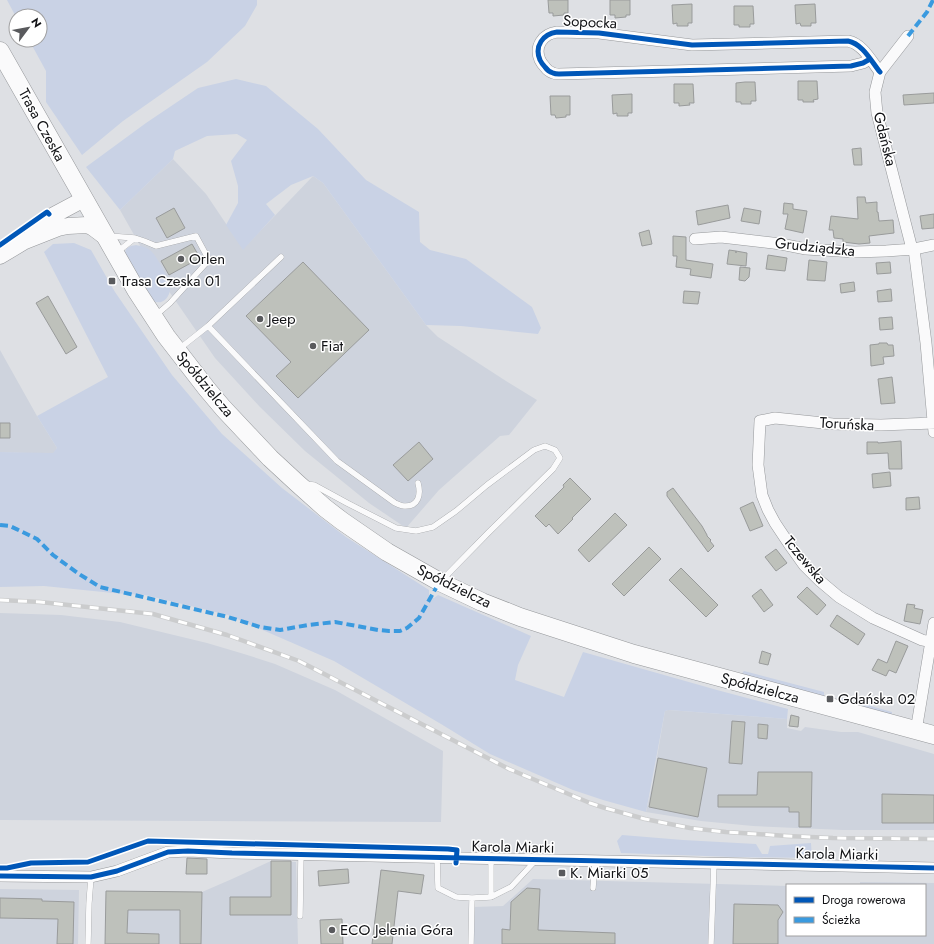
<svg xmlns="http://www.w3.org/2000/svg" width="934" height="944" font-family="Jost,sans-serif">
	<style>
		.built { fill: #ced3dd }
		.green { fill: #c9d2e5 }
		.building { fill: #bec1bb; stroke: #999b9b }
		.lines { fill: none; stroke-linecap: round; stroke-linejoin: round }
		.lane-casing { stroke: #96989b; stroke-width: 6 }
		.street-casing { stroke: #96989b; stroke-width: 12 }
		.secondary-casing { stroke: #96989b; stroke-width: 17 }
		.primary-casing { stroke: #96989b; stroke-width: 19 }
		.lane { stroke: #fafafb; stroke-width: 5.5 }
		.street { stroke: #fafafb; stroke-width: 11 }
		.secondary { stroke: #fafafb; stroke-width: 16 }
		.primary { stroke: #fafafb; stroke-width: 18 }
		.rail-casing { stroke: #cbcccd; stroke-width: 4.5 }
		.rail { stroke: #fff; stroke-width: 3; stroke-dasharray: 9; stroke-linecap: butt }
		.quiet { stroke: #3a9adf; stroke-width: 4; stroke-dasharray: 8 4; stroke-linecap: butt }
		.cycleway-casing { stroke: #fff; stroke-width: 8 }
		.cycleway { stroke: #0057b8; stroke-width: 5 }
		.poi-dot { fill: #595a5d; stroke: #fff; stroke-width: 1.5 }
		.labels { text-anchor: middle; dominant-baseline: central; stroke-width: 3; stroke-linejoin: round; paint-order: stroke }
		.street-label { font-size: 15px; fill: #111215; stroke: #fff }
		.poi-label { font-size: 15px; fill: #111215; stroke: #fff; text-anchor: start }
	</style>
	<rect width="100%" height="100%" fill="#dee0e4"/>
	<path class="built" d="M 173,159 L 206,194 L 243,249 L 313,176 L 323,183 L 426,325 L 438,337 L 506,381 L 537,400 L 509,435 L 500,436 L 439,490 L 406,528 L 369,503 L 305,451 L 260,407 L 215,358 L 166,287 L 142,249 L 120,210 Z
		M 0,350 L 37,416 L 57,448 L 53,454 L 0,452 Z
		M 0,613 L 61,615 L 120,622 L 207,643 L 244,654 L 275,664 L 335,690 L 443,751 L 441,822 L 0,820 Z
		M 668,710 L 787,719 L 787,728 L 801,731 L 805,727 L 841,732 L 858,732 L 934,754 L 934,830 L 843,830 L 753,826 L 701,821 L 646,812 L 652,786 L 665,711 Z
		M 271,861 L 296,862 L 298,944 L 105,944 L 106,891 L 202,892 L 232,879 Z
		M 533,879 L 787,886 L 787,935 L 925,935 L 925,885 L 860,885 L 860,882 L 934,883 L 934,944 L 472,944 L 473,907 L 503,906 Z
		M 0,889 L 79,890 L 78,944 L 0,944 Z"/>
	<path class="green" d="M 7,0 L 257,0 L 257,5 L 245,26 L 207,62 L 123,121 L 82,155 L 46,102 L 46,71 L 29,40 L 40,40 L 40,16 L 16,16 L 16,17 Z
		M 236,79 L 266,86 L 318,129 L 366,180 L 419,212 L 420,242 L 430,250 L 466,259 L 532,307 L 541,328 L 538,334 L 461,326 L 426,325 L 323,183 L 313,176 L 291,185 L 266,204 L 275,215 L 243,250 L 226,225 L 238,203 L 238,186 L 231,161 L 247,140 L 237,134 L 207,136 L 175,151 L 173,159 L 120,210 L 86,167 L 146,123 L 198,88 Z
		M 74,243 L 91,250 L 115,292 L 172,375 L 222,434 L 282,488 L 346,537 L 429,590 L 429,595 L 434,598 L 438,595 L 531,636 L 518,665 L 515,680 L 564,697 L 583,652 L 717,690 L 788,709 L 787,719 L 669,710 L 665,711 L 646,812 L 603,800 L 573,790 L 490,754 L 441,724 L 334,661 L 228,615 L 145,595 L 113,593 L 44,586 L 0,587 L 0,452 L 53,453 L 57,448 L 37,416 L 108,377 L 44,252 L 53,244 Z
		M 136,245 C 141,246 147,247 151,251 C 156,255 170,280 170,287 C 171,297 161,307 152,300 L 125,254 C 125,247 130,246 136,245 Z
		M 744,671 L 824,692 L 824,697 L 742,675 L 743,672 Z
		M 839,697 L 892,712 L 892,713 L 891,716 L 837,701 Z
		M 622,835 L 683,840 L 756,844 L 762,854 L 768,854 L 770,846 L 811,843 L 812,858 L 734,857 L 621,853 L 617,841 Z"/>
	<path class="building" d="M 548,0 L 568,0 L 568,13 L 564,13 L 564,15 L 553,16 L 553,13 L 549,13 Z
		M 610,0 L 630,0 L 630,15 L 626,15 L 626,17 L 615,18 L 615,15 L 610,15 Z
		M 692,4 L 692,23 L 688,23 L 688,26 L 677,26 L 677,23 L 673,24 L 672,5 Z
		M 815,4 L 816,23 L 811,23 L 811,26 L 801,26 L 800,23 L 796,24 L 795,5 Z
		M 734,6 L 753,6 L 754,24 L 750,24 L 750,27 L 739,27 L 739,25 L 734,25 Z
		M 798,81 L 817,81 L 818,99 L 813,100 L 814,102 L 803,102 L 803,100 L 798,100 Z
		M 745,82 L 755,82 L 756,101 L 751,101 L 751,104 L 741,104 L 741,102 L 736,102 L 736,83 Z
		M 674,84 L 693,84 L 694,103 L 689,103 L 690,105 L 679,106 L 679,103 L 674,103 Z
		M 934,93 L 934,103 L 904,105 L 903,95 Z
		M 632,94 L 632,113 L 628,113 L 628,116 L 617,116 L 617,113 L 613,114 L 612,95 Z
		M 550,96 L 570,96 L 570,115 L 566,115 L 566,117 L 556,118 L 555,115 L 551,115 Z
		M 861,148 L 862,165 L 854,165 L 852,149 Z
		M 857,197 L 865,197 L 866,203 L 877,202 L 877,212 L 878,212 L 879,221 L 893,220 L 894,233 L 869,236 L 870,243 L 859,244 L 843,242 L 843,239 L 834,238 L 833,230 L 829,230 L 831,216 L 858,219 Z
		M 784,203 L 793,204 L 793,209 L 807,211 L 803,233 L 785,229 L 788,214 L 783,214 Z
		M 728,205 L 730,218 L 698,225 L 696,211 Z
		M 174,208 L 185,228 L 167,238 L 156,218 Z
		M 744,208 L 761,211 L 759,224 L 741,221 Z
		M 934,214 L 934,228 L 922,229 L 920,216 Z
		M 649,230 L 652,244 L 642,246 L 639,233 Z
		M 673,236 L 686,237 L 686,260 L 713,264 L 711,278 L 690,275 L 691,269 L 676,267 L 677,256 L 673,256 Z
		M 192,244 L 200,258 L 169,275 L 161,261 Z
		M 729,250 L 736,251 L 736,253 L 736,251 L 747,253 L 746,266 L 727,264 Z
		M 768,255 L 787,258 L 785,271 L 766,269 Z
		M 809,260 L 827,262 L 825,281 L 807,280 Z
		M 303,262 L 369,330 L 298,398 L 276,376 L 291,362 L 246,316 Z
		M 890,262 L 891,273 L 877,274 L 876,263 Z
		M 740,267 L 750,268 L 749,277 L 745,281 L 739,280 Z
		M 854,282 L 855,291 L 841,293 L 840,284 Z
		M 891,289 L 892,301 L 878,302 L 877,291 Z
		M 684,291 L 700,292 L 698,304 L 683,303 Z
		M 48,296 L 77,347 L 66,354 L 36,303 Z
		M 892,317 L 893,329 L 880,330 L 879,318 Z
		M 879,343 L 887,343 L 888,345 L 893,345 L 894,356 L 883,357 L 884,364 L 871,366 L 870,345 L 879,344 Z
		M 892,377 L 895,403 L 881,404 L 878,379 Z
		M 0,423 L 10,423 L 10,438 L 0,438 Z
		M 901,441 L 902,469 L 889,469 L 888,453 L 867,454 L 867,442 L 878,442 L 878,443 Z
		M 419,442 L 433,459 L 408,481 L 393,465 Z
		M 890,472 L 891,486 L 873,488 L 872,474 Z
		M 570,478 L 591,499 L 572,518 L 573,519 L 558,534 L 549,524 L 546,527 L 535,516 L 564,487 L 563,485 Z
		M 673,488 L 702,526 L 707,535 L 707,536 L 711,540 L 710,541 L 714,546 L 708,552 L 667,496 L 667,492 Z
		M 919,497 L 920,509 L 906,510 L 906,498 Z
		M 753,502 L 763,526 L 750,531 L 740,508 Z
		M 615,513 L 627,525 L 589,562 L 578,550 Z
		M 649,547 L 661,559 L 624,596 L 612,584 Z
		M 776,549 L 787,563 L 776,571 L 765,557 Z
		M 681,568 L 718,605 L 706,617 L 669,580 Z
		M 807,587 L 826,605 L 817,615 L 797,597 Z
		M 761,589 L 773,605 L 764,612 L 752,596 Z
		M 907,604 L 915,605 L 914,608 L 923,610 L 920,624 L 904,621 Z
		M 837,615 L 865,634 L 858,645 L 830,626 Z
		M 896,641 L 908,646 L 896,673 L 889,670 L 886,676 L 872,670 L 878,659 L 887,663 Z
		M 762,651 L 771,654 L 768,665 L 759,663 Z
		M 791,715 L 799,717 L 798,727 L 789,726 Z
		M 732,721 L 745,722 L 742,764 L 729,763 Z
		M 758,724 L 768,725 L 767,739 L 758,738 Z
		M 658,758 L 707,768 L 698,817 L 649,807 Z
		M 758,772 L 812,772 L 811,827 L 799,827 L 799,812 L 789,812 L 789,807 L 718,807 L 718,795 L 757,795 Z
		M 882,794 L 934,795 L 934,823 L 882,823 Z
		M 187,858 L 207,859 L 207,874 L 186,874 Z
		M 271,861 L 291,861 L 291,915 L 230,915 L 230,897 L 271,897 Z
		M 348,869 L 349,883 L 319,886 L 318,871 Z
		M 381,870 L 424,875 L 421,894 L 398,891 L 392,944 L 372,944 Z
		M 527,888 L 540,889 L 538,930 L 615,933 L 615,944 L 502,944 L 502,929 L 510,930 L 511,902 Z
		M 106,891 L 202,892 L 201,944 L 180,944 L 180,910 L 128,910 L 127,933 L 159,934 L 159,944 L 105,944 Z
		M 0,898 L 42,899 L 42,901 L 74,902 L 73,944 L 57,944 L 58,919 L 0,918 Z
		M 734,904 L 778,905 L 783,912 L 778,920 L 778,944 L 733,944 Z
		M 342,919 L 343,944 L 321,944 L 320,920 Z"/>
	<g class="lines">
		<g class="lane-casing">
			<path id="lane" d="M 109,236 L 135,238
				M 118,253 L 121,249 L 135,238 L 144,241 L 156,246 L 196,236 L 209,260 L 170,303 L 155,316
				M 208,326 L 337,461 L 395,503 C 398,504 401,506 404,506 C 419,507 421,494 418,483
				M 179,349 L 208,326 L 281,257
				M 305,484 L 314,485 L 347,503 L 396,528 L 416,531 L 433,527 L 456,511 L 487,485 L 534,450 L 545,446 L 555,450 L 560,458 L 553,469 L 488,533 L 442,580
				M 437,857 L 438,888 L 456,897 L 472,898 L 491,897
				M 491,858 L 491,897 L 511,887 L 536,860
				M 593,888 L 595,860
				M 300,916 L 301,854
				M 88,944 L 89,903 L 91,877
				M 471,944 L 472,898
				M 711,944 L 714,863"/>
		</g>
		<g class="street-casing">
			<path id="street" d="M 908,36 L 880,72 L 875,92 L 877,113 L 912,249
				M 870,59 L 863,63 L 851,66 L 559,74 C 557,74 555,74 553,73 C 550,72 547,70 545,67 C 543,65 541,62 540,60 C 534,46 543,34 557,32 L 599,33 L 692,45 L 848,41 C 863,44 871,61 880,72
				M 695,239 L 721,237 L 781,244 L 806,249 L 855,252 L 886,251 L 914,249 L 934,245
				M 914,249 L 926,343 L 934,432
				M 931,642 L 922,640 L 873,618 L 839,597 L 820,581 L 804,565 L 789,544 L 775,523 L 768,510 L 762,495 L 758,465 L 760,421 L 775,418 L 833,424 L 881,425 L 934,423
				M 916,731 L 934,623
				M 0,876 L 91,877 L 117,871 L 168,852 L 188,851 L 232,853 L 934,868"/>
		</g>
		<g class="secondary-casing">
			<path id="secondary" d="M 32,234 L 54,215 L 84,199
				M 0,256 L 25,241 L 58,228 L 68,226 L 87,225 L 92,227 L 104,236"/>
		</g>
		<g class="primary-casing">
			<path id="primary" d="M 0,51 L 136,290 L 166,336 L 207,389 L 223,408 L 270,458 L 297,483 L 325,508 L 342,521 L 387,552 L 440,582 L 482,602 L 520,617 L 634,654 L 934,735"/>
		</g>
		<use href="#lane" class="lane"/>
		<use href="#street" class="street"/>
		<use href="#secondary" class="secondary"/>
		<use href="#primary" class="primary"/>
		<g class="rail-casing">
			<path id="rail" d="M 0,600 L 40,602 L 153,614 L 227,635 L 299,661 L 509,769 L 590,803 L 605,808 L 645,819 L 690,828 L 726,832 L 787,836 L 833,838 L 934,839"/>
		</g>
		<use href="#rail" class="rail"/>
		<path class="quiet" d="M 908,36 L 927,12 L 933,0
			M 0,525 L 10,526 L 37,539 L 53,555 L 79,574 L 100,587 L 228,617 L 260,627 L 280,630 L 308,625 L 335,622 L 378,630 L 389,631 L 400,631 L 407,628 L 419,618 L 436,588"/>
		<g class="cycleway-casing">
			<path id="cycleway" d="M 870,59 L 863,63 L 851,66 L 559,74 C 557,74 555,74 553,73 C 550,72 547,70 545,67 C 543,65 541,62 540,60 C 534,46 543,34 557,32 L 599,33 L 692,45 L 848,41 C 863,44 871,61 880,72
				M 0,245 L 47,212 L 49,214
				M 0,868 L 7,868 L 31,863 L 88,862 L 148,841 L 448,849 L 457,850 L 456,863
				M 0,876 L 91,877 L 117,871 L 168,852 L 188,851 L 232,853 L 934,868"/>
		</g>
		<use href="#cycleway" class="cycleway"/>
	</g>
	<g class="poi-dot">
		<circle cx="181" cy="259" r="4"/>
		<rect x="108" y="277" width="8" height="8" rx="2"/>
		<circle cx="260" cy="319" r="4"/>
		<circle cx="313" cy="346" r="4"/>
		<rect x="826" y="695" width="8" height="8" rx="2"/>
		<rect x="558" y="869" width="8" height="8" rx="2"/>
		<circle cx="332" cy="930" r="4"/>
	</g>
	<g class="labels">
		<g class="street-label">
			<text transform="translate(590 22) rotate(3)">Sopocka</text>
			<text transform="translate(42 125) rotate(61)">Trasa Czeska</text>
			<text transform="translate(885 139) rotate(76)">Gdańska</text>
			<text transform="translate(815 247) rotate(6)">Grudziądzka</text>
			<text transform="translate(205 384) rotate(50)">Spółdzielcza</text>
			<text transform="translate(847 424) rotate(3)">Toruńska</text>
			<text transform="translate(805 560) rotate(50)">Tczewska</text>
			<text transform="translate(454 586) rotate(26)">Spółdzielcza</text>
			<text transform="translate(760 688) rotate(15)">Spółdzielcza</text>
			<text transform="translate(513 847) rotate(1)">Karola Miarki</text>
			<text transform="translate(837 854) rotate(1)">Karola Miarki</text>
		</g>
		<g class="poi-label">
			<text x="189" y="259">Orlen</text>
			<text x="120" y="281">Trasa Czeska 01</text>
			<text x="268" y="319">Jeep</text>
			<text x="321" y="346">Fiat</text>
			<text x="838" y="699">Gdańska 02</text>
			<text x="570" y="873">K. Miarki 05</text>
			<text x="340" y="930">ECO Jelenia Góra</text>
		</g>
	</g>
	<rect x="786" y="884" width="140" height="52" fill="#ffffff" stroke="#a0a0a1"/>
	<rect x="794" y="897" width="20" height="6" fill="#0057b8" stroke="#a0a0a1"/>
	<text x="822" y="904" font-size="12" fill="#111215">Droga rowerowa</text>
	<rect x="794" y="917" width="20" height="6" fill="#3a9adf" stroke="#a0a0a1"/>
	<text x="822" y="924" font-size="12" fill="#111215">Ścieżka</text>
	<g transform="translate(28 28) rotate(58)"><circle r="19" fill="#ffffff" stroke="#a0a0a1"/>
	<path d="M0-3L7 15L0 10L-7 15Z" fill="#595a5d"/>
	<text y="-6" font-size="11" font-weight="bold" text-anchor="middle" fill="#111215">N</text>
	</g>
</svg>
